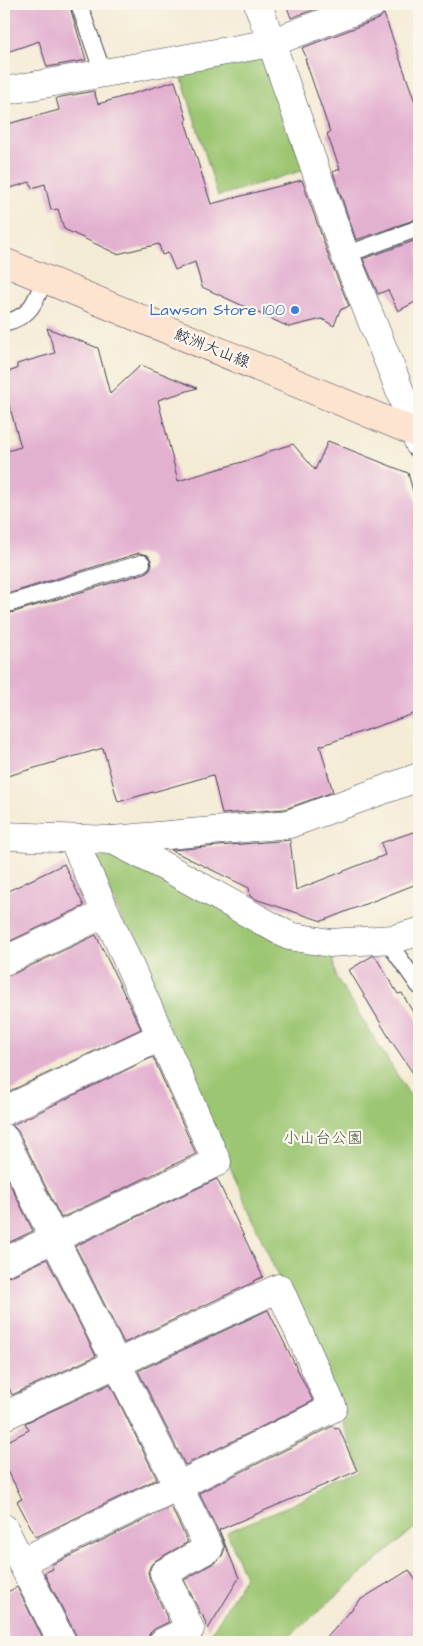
<svg xmlns="http://www.w3.org/2000/svg" width="423" height="1646" viewBox="0 0 423 1646" font-family="'Architects Daughter','Klee One',sans-serif">
<rect width="100%" height="100%" fill="#fbf7ec"/>
<filter id="ink" filterUnits="userSpaceOnUse"><feTurbulence type="fractalNoise" baseFrequency=".02" numOctaves="2"/><feDisplacementMap in="SourceGraphic" scale="10" xChannelSelector="R" yChannelSelector="G"/><feConvolveMatrix kernelMatrix="1 2 1 2 8 2 1 2 1" color-interpolation-filters="sRGB"/></filter>
<filter id="wash" filterUnits="userSpaceOnUse"><feTurbulence type="fractalNoise" baseFrequency=".0096" numOctaves="4" result="noise"/><feDisplacementMap in="SourceGraphic" scale="20" xChannelSelector="R" yChannelSelector="G"/><feGaussianBlur stdDeviation="1.12" result="paint"/><feColorMatrix in="noise" values="0 0 0 0 0 0 0 0 0 0 0 0 0 0 0 0 0 1.4 0 .05"/><feComposite in="paint" operator="in"/></filter>
<g filter="url(#wash)">
<rect width="100%" height="100%" fill="#f4ebd5"/>
<g fill="#9cc672" stroke="#5f7456">
<polygon points="263,58 304,170 218,196 180,71"/>
<polygon points="87,839 330,943 336,977 419,1110 419,1524 283,1642 206,1642 245,1577 227,1532 364,1474"/>
</g>
<g id="blocks">
<g fill="#e3b1d0">
<polygon points="4,4 69,4 86,60 47,67 39,41 4,53"/>
<polygon points="286,4 329,4 291,18"/>
<polygon points="384,14 419,113 419,218 356,240 333,172 340,169 327,134 330,132 305,59 307,59 302,48 378,19"/>
<polygon points="175,81 187,120 185,121 211,204 302,180 330,260 349,306 340,310 334,326 322,319 289,327 202,287 195,262 175,270 168,253 162,255 159,244 117,254 64,229 58,209 51,210 45,184 32,188 30,182 4,190 4,125 59,110 56,98 94,91 98,104"/>
<polygon points="419,239 419,300 398,311 388,290 378,294 363,259"/>
<polygon points="47,328 98,348 110,394 141,365 197,388 158,400 178,481 262,456 270,451 293,444 315,470 328,441 408,473 419,513 419,712 320,746 333,792 285,809 222,814 213,775 118,802 103,748 4,777 4,615 145,573 150,569 152,565 151,560 148,555 139,553 4,595 4,452 21,447 4,387 4,373 17,369 17,364 55,353"/>
<polygon points="419,830 419,883 322,921 258,900 250,896 249,888 171,850 290,840 296,890 385,855 381,843"/>
<polygon points="64,864 84,906 4,944 4,893"/>
<polygon points="96,935 141,1029 4,1094 4,976 11,975"/>
<polygon points="372,956 375,956 398,994 402,993 419,1023 419,1082 390,1039 349,970"/>
<polygon points="153,1057 196,1154 61,1218 18,1131 12,1125"/>
<polygon points="4,1172 33,1231 4,1245"/>
<polygon points="217,1179 263,1277 253,1281 254,1282 124,1343 75,1246"/>
<polygon points="47,1259 96,1356 12,1395 4,1377 4,1277 11,1276"/>
<polygon points="268,1310 313,1401 185,1465 138,1371"/>
<polygon points="110,1384 157,1479 36,1537 17,1501 22,1499 4,1463 4,1443 29,1430 25,1423"/>
<polygon points="333,1426 335,1429 339,1428 357,1471 219,1530 239,1578 208,1629 202,1614 201,1615 184,1580 217,1561 222,1556 225,1548 223,1541 199,1493"/>
<polygon points="171,1507 188,1542 156,1560 151,1565 148,1572 150,1580 169,1622 156,1628 150,1633 148,1639 141,1642 78,1642 76,1635 44,1573 53,1569 51,1565"/>
<polygon points="409,1570 419,1586 419,1642 323,1642 360,1600"/>
<polygon points="17,1587 45,1642 4,1642 4,1594"/>
</g>
</g>
</g>
<g filter="url(#ink)">
<use href="#blocks" fill-opacity="0" stroke="#424052" stroke-width="1"/>
<g fill="none" stroke-linecap="round" stroke-linejoin="round">
<defs>
<g id="lane">
<polyline points="79,4 103,73"/>
<polyline points="345,255 419,228"/>
<path d="M4,323C32,316 34,303 45,279"/>
<polyline points="4,605 142,563"/>
<polyline points="386,939 419,986"/>
</g>
<g id="street">
<polyline points="258,4 345,255 395,378 419,444"/>
<polyline points="4,91 271,43 372,4"/>
<polyline points="4,836 113,840 173,871 289,936 330,943 393,939 419,932"/>
<polyline points="113,840 289,824 419,777"/>
<polyline points="4,961 106,913"/>
<polyline points="4,1111 160,1037"/>
<polyline points="4,1138 209,1548 164,1573 190,1629 163,1642"/>
<polyline points="4,1262 217,1162 73,839"/>
<polyline points="4,1416 279,1288 333,1408 178,1486 21,1562"/>
<polyline points="4,1528 62,1642"/>
</g>
<polyline id="secondary" points="4,262 419,434"/>
</defs>
<use href="#lane" stroke="#424052" stroke-width="18"/>
<use href="#street" stroke="#424052" stroke-width="29"/>
<use href="#secondary" stroke="#424052" stroke-width="29"/>
<use href="#lane" stroke="#fff" stroke-width="16"/>
<use href="#street" stroke="#fff" stroke-width="28"/>
<use href="#secondary" stroke="#fde4d1" stroke-width="28"/>
</g>
</g>
<circle fill="#3f7fe0" stroke="#fbf7ec" stroke-width="2" cx="295" cy="310" r="5"/>
<g text-anchor="middle" dominant-baseline="central" stroke-width="4.5" stroke-linejoin="round" paint-order="stroke">
<g font-size="16" fill="#366cbe" stroke="#fbf7ec" text-anchor="end">
<text x="285" y="310">Lawson Store 100</text>
</g>
<g font-size="16" fill="#22223b" stroke="#fbf7ec">
<text transform="translate(212 348) rotate(22)">鮫洲大山線</text>
</g>
<g font-size="16" fill="#4d5b4e" stroke="#fbf7ec">
<text x="323" y="1138">小山台公園</text>
</g>
</g>
<rect width="423" height="1646" fill="none" stroke="#fbf7ec" stroke-width="20"/>
</svg>
